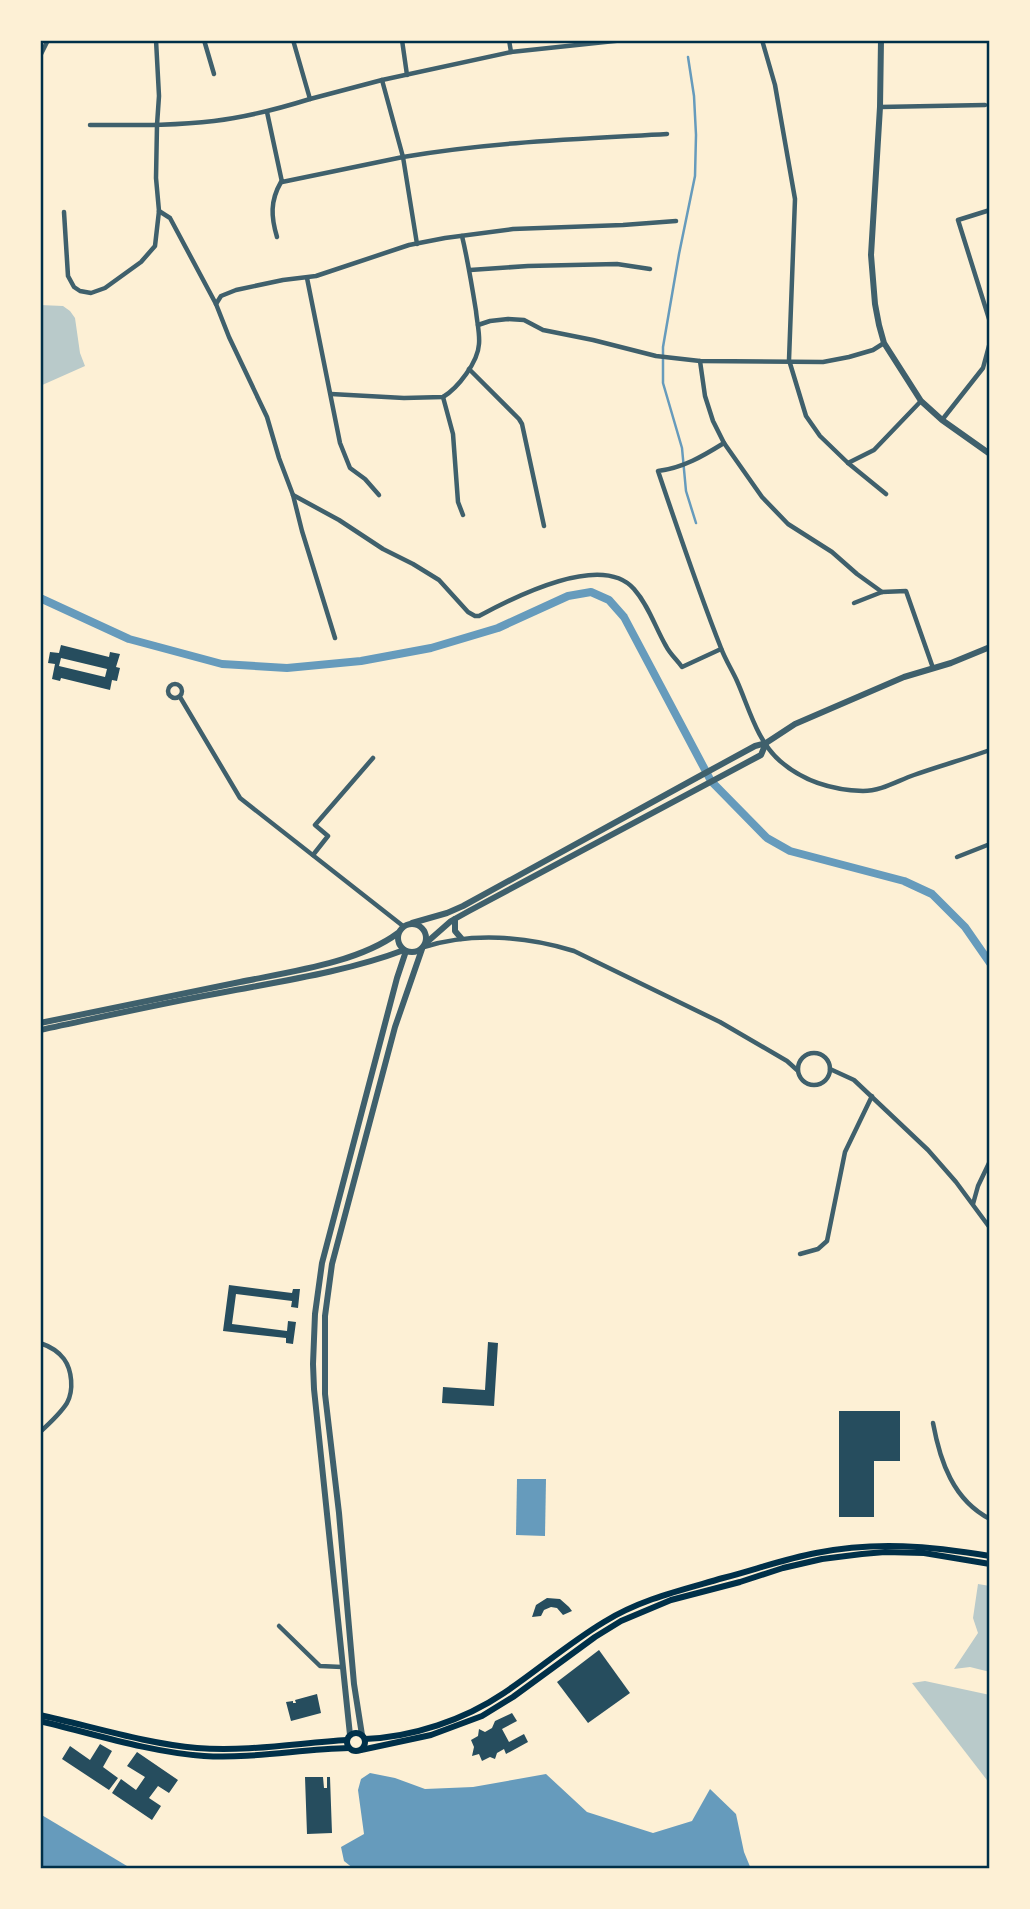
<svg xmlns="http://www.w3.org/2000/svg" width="1030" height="1909" viewBox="0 0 1030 1909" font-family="'Fira Sans Condensed',sans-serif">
<rect width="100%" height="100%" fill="#fdf0d5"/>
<g fill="#b9caca">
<polygon points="40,305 63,306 70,311 75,318 80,353 85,366 40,386"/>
<polygon points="978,1584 990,1586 990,1672 970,1667 954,1669 978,1633 973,1618"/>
<polygon points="925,1681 990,1695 990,1784 912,1683"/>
</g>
<g fill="#669bbc">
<polygon points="517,1479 546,1479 545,1536 516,1535"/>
<polygon points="370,1773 395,1778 425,1789 473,1787 546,1774 587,1812 653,1833 692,1821 710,1789 736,1814 744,1852 751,1869 354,1869 344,1861 341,1847 364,1834 358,1790 361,1779"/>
<polygon points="40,1814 132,1869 40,1869"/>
</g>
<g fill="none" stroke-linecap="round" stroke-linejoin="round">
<polyline stroke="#669bbc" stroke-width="2.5" points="688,57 694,96 696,135 695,176 679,254 663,347 663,383 682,448 686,491 696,523"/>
<polyline stroke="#669bbc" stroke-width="8" points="40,598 129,639 222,664 287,668 361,661 431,648 498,628 568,596 591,592 609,600 624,617 711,781 767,838 790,851 904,881 932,894 965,927 990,963"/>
</g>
<g fill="#264d5e" fill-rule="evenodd">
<path d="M61,645L109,657L110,652L120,654L116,667L120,668L117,681L112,680L110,690L61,678L60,681L52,679L55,664L48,663L50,652L59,653ZM61,658L107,669L105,677L59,666Z"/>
<polygon points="229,1285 292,1293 293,1289 300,1289 298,1308 291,1307 292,1301 236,1294 232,1324 287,1331 288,1321 296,1322 293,1344 286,1343 286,1338 223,1331"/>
<polygon points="488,1342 498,1343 494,1406 442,1403 443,1387 485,1390"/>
<polygon points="839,1411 900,1411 900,1461 874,1461 874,1517 839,1517"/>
<polygon points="547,1598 560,1599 569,1607 572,1611 563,1615 557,1608 551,1607 544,1610 541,1616 532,1617 536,1605"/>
<polygon points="599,1650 630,1693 588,1723 557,1682"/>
<polygon points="317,1694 321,1713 291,1721 286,1702 293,1701 293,1703 296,1703 295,1700"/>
<polygon points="512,1713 517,1721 502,1729 509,1742 524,1734 528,1742 506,1754 504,1749 497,1753 495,1759 490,1757 482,1761 479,1754 472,1756 474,1747 471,1740 478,1736 479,1729 485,1732 492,1728 495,1721"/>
<polygon points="100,1744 112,1751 103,1767 118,1778 109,1790 62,1759 70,1746 90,1760"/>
<polygon points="137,1752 178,1780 169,1793 158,1786 149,1798 161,1806 152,1820 112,1793 121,1779 136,1790 145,1777 127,1766"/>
<polygon points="305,1777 323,1777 324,1788 327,1788 327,1777 330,1777 332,1833 307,1834"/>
</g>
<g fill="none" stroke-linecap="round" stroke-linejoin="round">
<g stroke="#3f606c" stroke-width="4.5">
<polyline points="204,40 214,74"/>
<polyline points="293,40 310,99 382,80"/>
<polyline points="402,40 407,75"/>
<polyline points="509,40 511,52"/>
<polyline points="762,40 775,85 795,199 789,360 806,416 820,436 848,463 886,494"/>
<polyline points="40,62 40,56 48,40"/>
<polyline points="40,97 40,102"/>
<polyline points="880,107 985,105"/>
<polyline points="267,112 282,182 403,157 382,80 511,52 624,40"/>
<path d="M90,125C131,125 173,126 214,121C247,117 278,109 310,99"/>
<polyline points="990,210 958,220 990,322"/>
<polyline points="159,211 170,218 216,304 229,337 267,417 279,458 293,495 302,531 335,638"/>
<polyline points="64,212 68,276 74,287 80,291 91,293 105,288 141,262 155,246 159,211 156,178 157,125 159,96 156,40"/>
<path d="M277,237C271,217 270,201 281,182"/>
<path d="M417,244L403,157C490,142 578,139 667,134"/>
<polyline points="470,270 528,266 617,264 650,269"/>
<polyline points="307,278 340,443 350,468 365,479 379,495"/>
<polyline points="216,304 221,296 236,290 283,280 316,276 409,245 445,238 513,229 623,225 676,221"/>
<polyline points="478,325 490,321 508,319 524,320 543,330 593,340 656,356 700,361 823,362 849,357 873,350 884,343"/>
<polyline points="700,361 705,396 713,421 724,443 762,497 788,524 832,552 857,574 882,592"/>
<polyline points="469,369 519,419 522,424 544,526"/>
<path d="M331,394L404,398L443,397C458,388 478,362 479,344C480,334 477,322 476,311C472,286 468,261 462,236"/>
<polyline points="443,397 453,434 458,502 463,515"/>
<polyline points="942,420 983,368 990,342"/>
<path d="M724,443C703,456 683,468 658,471C678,530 698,590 721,648C725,659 732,670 737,681C749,708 757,741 780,761C803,781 832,790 863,791C881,791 897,781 914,775C939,766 965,759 990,750"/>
<polyline points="848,463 874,450 921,401"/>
<path d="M293,495L339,520L383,549L413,564L439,580L468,612L475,616H479C514,597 602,552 634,589C649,606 655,627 666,646C670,654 677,660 682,667L721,649"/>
<polyline points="854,603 882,592 906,591 933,668"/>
<circle cx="175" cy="691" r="7"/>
<polyline points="180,697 240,798 403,926"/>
<polyline points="313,855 328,836 315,825 373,758"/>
<polyline points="957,857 990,844"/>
<path d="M424,947C472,932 526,936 574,951L720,1022L787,1061L797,1070"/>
<circle cx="814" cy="1069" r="16"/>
<polyline points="830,1069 854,1080 928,1150 956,1182 990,1228"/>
<polyline points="973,1204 978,1186 990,1161"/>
<polyline points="800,1254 818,1249 827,1241 845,1152 872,1096"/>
<path d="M40,1343C49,1346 58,1351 64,1359C72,1370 74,1390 67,1403C60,1414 50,1423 40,1432"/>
<path d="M933,1423C940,1461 953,1500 990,1519"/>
<polyline points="279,1626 320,1666 342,1667"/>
</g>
<g stroke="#3f606c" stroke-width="6">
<polyline points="881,40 880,107 871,255 875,304 879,325 884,343 921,401 942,420 990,454"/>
<polyline points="455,919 455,931 461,938"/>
<polyline points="412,923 447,913 463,906 698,777 755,746 766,743 795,724 904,677 951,663 990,647"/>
<circle cx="412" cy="938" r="14"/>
<polyline points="426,943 451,921 469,911 761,755 766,743"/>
<path d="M40,1023C107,1009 174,996 240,982C289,972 358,963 398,933"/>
<path d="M40,1030C102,1017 163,1003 225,992C283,981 349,971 404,950"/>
<polyline points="350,1735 314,1389 313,1364 315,1314 322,1263 397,978 406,951"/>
<polyline points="362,1735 354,1684 339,1513 325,1394 325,1316 332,1264 395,1027 422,949"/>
</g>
<g stroke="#003049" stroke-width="6">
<path d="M40,1715C90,1726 147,1744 197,1748C247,1752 298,1743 347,1740"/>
<path d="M40,1721C94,1734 149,1752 204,1756C252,1759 301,1749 349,1748"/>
<circle cx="356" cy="1742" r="9"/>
<path d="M365,1739C413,1737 464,1720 504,1693C538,1670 569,1643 604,1622C641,1599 682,1590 723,1578C754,1570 784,1559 816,1553C876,1541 930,1546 990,1556"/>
<polyline points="361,1750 431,1735 482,1716 513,1697 595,1637 621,1621 671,1600 740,1582 783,1568 822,1559 862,1554 885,1552 924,1553 990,1564"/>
</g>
</g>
<rect width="1030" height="1909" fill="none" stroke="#fdf0d5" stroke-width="84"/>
<rect x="42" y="42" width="946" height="1825" fill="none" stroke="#003049" stroke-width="2.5"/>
</svg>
